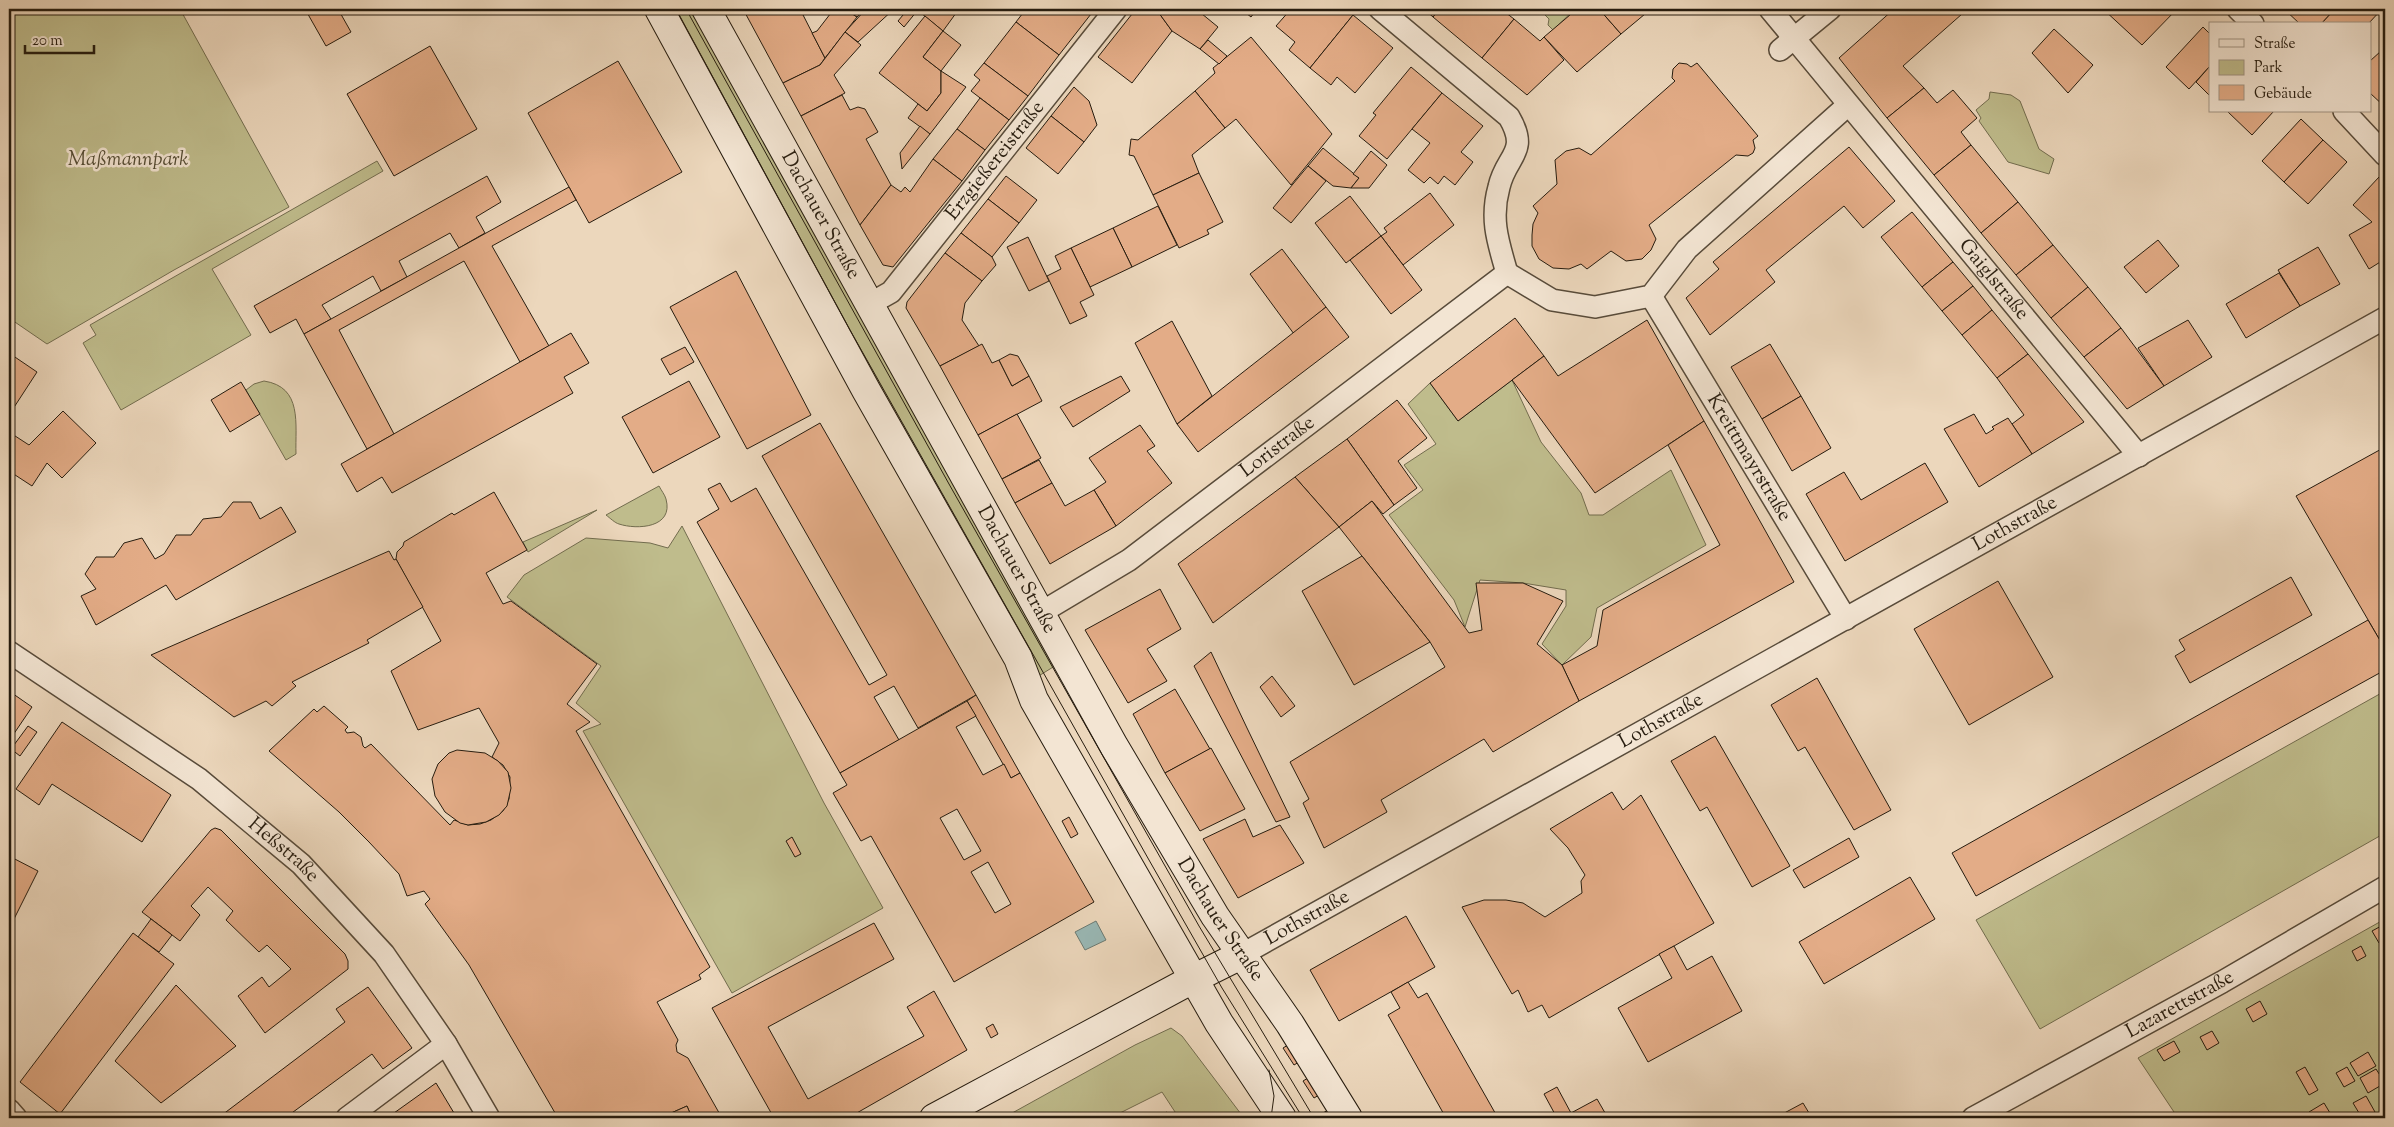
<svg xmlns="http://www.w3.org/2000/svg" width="2394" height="1127" viewBox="0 0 2394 1127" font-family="'Sorts Mill Goudy',serif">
<rect width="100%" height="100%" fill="#ecd7bc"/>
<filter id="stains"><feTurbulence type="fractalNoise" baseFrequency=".004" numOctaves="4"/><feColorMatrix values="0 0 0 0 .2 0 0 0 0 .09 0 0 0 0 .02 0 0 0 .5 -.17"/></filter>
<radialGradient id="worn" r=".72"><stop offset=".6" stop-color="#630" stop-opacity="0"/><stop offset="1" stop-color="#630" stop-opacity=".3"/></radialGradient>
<g fill="#bfbc8c" stroke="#726c4e">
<polygon points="9,9 180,9 289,207 174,270 47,344 9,318"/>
<polygon points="669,9 692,9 1058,664 1037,677"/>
<polygon points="1547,9 1575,9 1553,30 1548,25 1549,19 1545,15"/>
<polygon points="1990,92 2011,95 2020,101 2039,149 2054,159 2049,174 2008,162 1979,121 1981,118 1976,110 1989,99"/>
<polygon points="377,161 383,171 212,269 251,335 121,410 83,343 96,335 90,325"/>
<polygon points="1512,380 1541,442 1581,493 1589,515 1603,515 1671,470 1706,545 1597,608 1591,637 1562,665 1542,644 1566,606 1566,590 1523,583 1480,580 1465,627 1454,600 1389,515 1423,490 1404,465 1436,444 1408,404 1430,383 1458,421"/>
<path d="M264,381C303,387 295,424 296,454L286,460L246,390L254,384Z"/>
<path d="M659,486C661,490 665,495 666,499C674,528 637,530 619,524C615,523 610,518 606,515Z"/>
<polygon points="597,510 528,552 523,542"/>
<polygon points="682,526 824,803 883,908 732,993 583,731 601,724 576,703 601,666 507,597 524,575 586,538 650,543 668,548"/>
<polygon points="2385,691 2385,833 2040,1029 1976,920"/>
<polygon points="2385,919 2385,1118 2178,1118 2138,1058"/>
<polygon points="1171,1028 1182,1036 1244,1118 1179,1118 1162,1092 1110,1118 1005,1117 1135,1045"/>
</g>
<polygon fill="#99b8b5" stroke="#6b7a73" points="1096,921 1106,940 1085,950 1075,932"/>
<g fill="#e3ac87" stroke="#261c0f" fill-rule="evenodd">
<polygon points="305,9 338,9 351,32 326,46"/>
<polygon points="382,9 395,9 385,14"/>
<polygon points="743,9 800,9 825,58 820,65 783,83"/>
<polygon points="834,9 845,9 857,17 825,58 812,33 817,31"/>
<polygon points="845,9 866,9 857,17"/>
<polygon points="866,9 894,9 858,42 845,32"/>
<polygon points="908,9 917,11 904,27 898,21"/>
<polygon points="925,9 959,9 943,31 921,13"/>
<polygon points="1026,9 1084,9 1091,14 1059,55 1016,22"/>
<polygon points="1084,9 1095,9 1091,14"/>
<polygon points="1136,9 1156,9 1172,31 1132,83 1098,57"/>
<polygon points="1156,9 1196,9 1218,27 1200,49 1172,31"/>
<polygon points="1241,9 1257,9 1251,17"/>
<polygon points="1291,9 1346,9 1353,15 1310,68 1289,50 1295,42 1276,26"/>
<polygon points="1424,9 1440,9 1433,17"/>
<polygon points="1440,9 1501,9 1514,19 1482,58 1433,17"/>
<polygon points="1577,9 1599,9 1621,34 1577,72 1544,37"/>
<polygon points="1599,9 1651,9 1621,34"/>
<polygon points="1894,9 1957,9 1962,14 1903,66 1924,88 1887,118 1839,58"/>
<polygon points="2103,9 2177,9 2142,45"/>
<polygon points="2284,9 2335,9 2321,24 2300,24"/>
<polygon points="2335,9 2382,9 2368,24 2321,24"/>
<polygon points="1353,15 1393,48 1355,93 1337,77 1331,85 1310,68"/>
<polygon points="925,16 943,31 923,57 941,71 941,93 927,111 879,73"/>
<polygon points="1514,19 1540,41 1544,37 1564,60 1527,95 1482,58"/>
<polygon points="1016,22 1059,55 1028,96 984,63"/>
<polygon points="2203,27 2210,34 2210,66 2189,89 2166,67"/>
<polygon points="2054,29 2093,65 2068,93 2032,53"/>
<polygon points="943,31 961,45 941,71 923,57"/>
<polygon points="845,32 861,45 834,75 845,93 801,116 783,83 820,65"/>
<polygon points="1251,37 1332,134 1291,185 1236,119 1225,128 1195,91 1215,73 1213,68"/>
<polygon points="1208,40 1227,56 1219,64 1200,49"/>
<polygon points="430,46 477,129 394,176 347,94"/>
<polygon points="2381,51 2385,55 2385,107 2370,93 2370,61"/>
<polygon points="618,61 682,172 589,223 528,113"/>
<polygon points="984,63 1028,96 1009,120 971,91 980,80 974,75"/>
<polygon points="1679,63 1687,64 1691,67 1697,63 1758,136 1753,140 1755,148 1753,153 1748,156 1736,155 1649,225 1656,239 1651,250 1642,259 1626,261 1611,251 1587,269 1581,264 1569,269 1553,268 1539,259 1532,246 1532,235 1533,224 1538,213 1533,206 1557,184 1555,160 1566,151 1579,148 1591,155 1675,81 1672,78 1673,69"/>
<polygon points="2210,66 2210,96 2196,82"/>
<polygon points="1411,67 1442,93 1387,159 1359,136 1376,115 1373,113"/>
<polygon points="941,71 966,87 930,134 908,118 918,104 927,111 941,93"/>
<polygon points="1074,87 1089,101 1097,125 1084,142 1051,116"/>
<polygon points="1924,88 1937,103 1953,90 1977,118 1961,132 1971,145 1934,175 1887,118"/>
<polygon points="1195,91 1225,128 1192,155 1199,173 1153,195 1134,156 1129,155 1131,139 1138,140"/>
<polygon points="1442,93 1483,126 1461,152 1473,162 1455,185 1444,176 1438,184 1430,177 1424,183 1408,170 1430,143 1412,129"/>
<polygon points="842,95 850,110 858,107 865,109 878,132 866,139 891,185 860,225 801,116"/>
<polygon points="980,98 1009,120 985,150 957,129"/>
<polygon points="2227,111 2274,111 2252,135"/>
<polygon points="1051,116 1084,142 1058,174 1026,148"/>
<polygon points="2301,119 2323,140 2284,182 2262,161"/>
<polygon points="920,126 930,134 902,169 900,153"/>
<polygon points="957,129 985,150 962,181 933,159"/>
<polygon points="2323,140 2347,162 2308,204 2284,182"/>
<polygon points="1971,145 2018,202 1981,233 1934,175"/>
<polygon points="1849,147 1895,201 1863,228 1844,206 1766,270 1775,282 1710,335 1686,298 1719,269 1713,262"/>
<polygon points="1323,148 1359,178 1351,188 1333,186 1308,166"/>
<polygon points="1371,151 1387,165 1369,188 1351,188 1359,178 1353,174"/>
<polygon points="933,159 962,181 893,267 883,265 860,225 891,185 901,192 905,187 910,192"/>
<polygon points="1308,166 1326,181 1291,223 1273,208"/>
<polygon points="1199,173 1223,222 1207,230 1209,234 1179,248 1153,195"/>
<polygon points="487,176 501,202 476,217 485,233 459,248 450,233 399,261 407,277 381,291 373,276 322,305 331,319 304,334 296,319 270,333 254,306"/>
<polygon points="1006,176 1037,200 1019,223 988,199"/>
<polygon points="2379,177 2385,183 2385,259 2369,269 2349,235 2372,222 2353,205"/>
<polygon points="569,187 576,200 492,246 549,346 520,362 464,261 339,330 394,434 367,449 304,334"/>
<polygon points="1430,193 1454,225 1403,265 1381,236 1387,232 1384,228"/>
<polygon points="1350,196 1381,236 1346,263 1315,223"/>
<polygon points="988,199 1019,223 992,257 961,233"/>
<polygon points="2018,202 2053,245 2016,275 1981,233"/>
<polygon points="1158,206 1177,245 1132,267 1113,228"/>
<polygon points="1912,212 1953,262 1922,287 1881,237"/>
<polygon points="1113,228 1132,267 1090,287 1071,248"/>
<polygon points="961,233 992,257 996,265 982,281 945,253"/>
<polygon points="1381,236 1422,290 1391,314 1350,260"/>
<polygon points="1028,237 1049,281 1029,291 1007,247"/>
<polygon points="2158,240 2179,266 2146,293 2124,267"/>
<polygon points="2053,245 2088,287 2051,318 2016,275"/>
<polygon points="2318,247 2340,284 2300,306 2278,270"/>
<polygon points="1071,248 1094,295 1080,302 1087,316 1070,324 1047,276 1061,269 1055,256"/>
<polygon points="1282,249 1326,307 1294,334 1250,274"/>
<polygon points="945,253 982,281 965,303 962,320 979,346 940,366 906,308 907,302"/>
<polygon points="1953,262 1973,286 1942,311 1922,287"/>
<polygon points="736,271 811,415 747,449 670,307"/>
<polygon points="2279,273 2300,306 2246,338 2226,304"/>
<polygon points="1973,286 1992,310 1962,335 1942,311"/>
<polygon points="2088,287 2121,328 2084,357 2051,318"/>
<polygon points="1326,307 1349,337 1198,452 1177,424"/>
<polygon points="1992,310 2028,354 1997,378 1962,335"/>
<polygon points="1515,318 1544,356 1458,421 1430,383"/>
<polygon points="1647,320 1704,421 1595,493 1512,380 1544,356 1558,376"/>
<polygon points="2188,320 2212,357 2164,386 2138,348"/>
<polygon points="1172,321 1212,396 1177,424 1135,343"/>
<polygon points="2121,328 2164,386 2127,409 2084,357"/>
<polygon points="571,333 589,363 564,377 573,393 392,493 382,477 357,492 341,464"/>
<polygon points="982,344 992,363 999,360 1012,386 1029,376 1042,401 978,435 940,366"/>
<polygon points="1770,344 1801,396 1762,419 1731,367"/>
<polygon points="685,347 694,362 670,375 661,359"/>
<polygon points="9,353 37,372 9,415"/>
<polygon points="1010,354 1018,356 1029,376 1012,386 999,360"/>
<polygon points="2028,354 2084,422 2032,454 2012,424 2024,415 1997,378"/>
<polygon points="1121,376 1130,391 1073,427 1060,407"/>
<polygon points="689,381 720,437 653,473 622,417"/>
<polygon points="241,382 260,414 230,432 211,400"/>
<polygon points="1801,396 1831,448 1792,471 1762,419"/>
<polygon points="1397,400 1427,438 1398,461 1417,488 1394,505 1347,439"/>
<polygon points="63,411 96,443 62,478 47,463 32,486 9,471 9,432 29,445"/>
<polygon points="1017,414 1041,458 1002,479 978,435"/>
<polygon points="1974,414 1986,434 1994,429 1992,427 2008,418 2032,454 1979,487 1944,429"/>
<polygon points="1704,421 1794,582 1579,701 1562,665 1597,646 1603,610 1720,545 1668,445"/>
<polygon points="820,423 976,695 918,728 894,686 874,697 899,740 840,773 697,522 719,509 708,489 720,483 731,502 756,488 869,685 887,675 762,456"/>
<polygon points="1140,425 1155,446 1147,451 1172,483 1116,526 1094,490 1106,482 1089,458"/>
<polygon points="1347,439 1394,505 1383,514 1372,501 1339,527 1295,477"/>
<polygon points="2385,447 2385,560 2383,561 2385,565 2385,649 2296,496"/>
<polygon points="1039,460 1052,483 1015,503 1002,479"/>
<polygon points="1925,463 1948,502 1845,561 1806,494 1844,472 1861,500"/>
<polygon points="1295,477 1339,527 1213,623 1178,564"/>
<polygon points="1052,483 1065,506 1094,490 1116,526 1050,564 1015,503"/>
<polygon points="494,492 527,550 486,573 503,604 511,601 597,664 567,704 590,722 576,731 710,967 699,975 701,979 657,1002 678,1040 676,1045 677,1052 688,1058 722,1118 692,1118 687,1106 660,1118 558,1118 469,965 425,904 430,899 424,891 407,896 399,874 369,842 339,812 269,751 314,709 317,712 324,706 348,727 345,730 347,733 354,732 361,737 363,746 365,748 371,744 450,825 454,820 468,825 480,824 491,820 503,811 509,799 510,777 503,765 492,757 499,743 479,708 418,730 391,671 441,641 396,559 397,552 403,546 404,542 452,513 454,515"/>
<polygon points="1372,501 1469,633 1482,630 1476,583 1523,583 1563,601 1537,644 1562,665 1579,701 1493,752 1484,739 1381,800 1387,812 1324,848 1303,803 1309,799 1290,762 1445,667 1430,642 1339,527"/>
<polygon points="233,502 251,502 260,519 281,507 296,532 176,600 166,585 96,625 81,596 96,589 85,574 96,557 114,557 124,543 142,538 155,559 164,554 176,535 191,535 203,519 221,517"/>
<polygon points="389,551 394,560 396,559 423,607 367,640 369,643 292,682 296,686 272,706 266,701 234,717 151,655"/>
<polygon points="1362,556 1430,642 1354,685 1302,591"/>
<polygon points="2291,577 2312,615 2190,683 2175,656 2185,650 2179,640"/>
<polygon points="1998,581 2053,677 1969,725 1914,629"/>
<polygon points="1160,589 1181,629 1147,649 1167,681 1128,703 1085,630"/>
<polygon points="2368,620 2385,649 2385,670 1976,896 1952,853"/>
<polygon points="1211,652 1247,728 1290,817 1276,822 1194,666"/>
<polygon points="1272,676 1295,706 1281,717 1260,687"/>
<polygon points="1817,678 1891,810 1854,830 1805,747 1798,751 1771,705"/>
<polygon points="1175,689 1210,749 1165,773 1133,714"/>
<polygon points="9,691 32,707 9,741"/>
<polygon points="976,695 1020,773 1011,778 967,701"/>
<path d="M967,701L976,716L956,727L983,775L1004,764L1011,778L1020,773L1094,902L954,982L871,836L861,841L833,793L847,785L840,773ZM957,809L981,851L964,860L940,818ZM988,862L1011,904L995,913L971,872Z"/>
<polygon points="62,722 171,795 142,842 52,784 39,805 16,789"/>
<polygon points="28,726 37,732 20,756 11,749"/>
<polygon points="1715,736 1790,866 1752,887 1707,807 1700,811 1671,761"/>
<polygon points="1211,748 1245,809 1200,831 1165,773"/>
<polygon points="457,750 485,753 498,761 508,772 511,788 507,806 499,815 486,822 468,825 460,823 445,812 435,796 432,779 438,764 449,753"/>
<polygon points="1612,792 1623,810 1641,795 1714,923 1549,1018 1542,1005 1528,1012 1518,990 1512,994 1462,907 1484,900 1506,900 1523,903 1545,917 1582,893 1581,881 1585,875 1568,848 1550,829"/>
<polygon points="1069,817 1078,834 1071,838 1062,821"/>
<polygon points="1245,819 1253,837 1280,825 1304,863 1238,898 1203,839"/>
<polygon points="215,828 221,830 345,954 348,961 348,969 265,1033 238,996 262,977 269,987 291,969 267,945 259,952 226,920 233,911 208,887 191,906 200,915 180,941 142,912 211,830"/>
<polygon points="792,837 801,854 795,857 786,841"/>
<polygon points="1849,838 1859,857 1804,888 1793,870"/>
<polygon points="9,856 38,871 9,929"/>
<polygon points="1910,877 1935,919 1824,984 1799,942"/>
<polygon points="1406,916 1435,967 1339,1021 1310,970"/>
<polygon points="151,919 172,935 159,952 138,937"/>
<polygon points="874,923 894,959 768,1027 808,1099 924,1036 907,1007 934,991 967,1050 848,1118 774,1118 712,1008"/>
<polygon points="2383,925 2385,940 2379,943 2372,931"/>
<polygon points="133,933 174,964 60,1114 20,1082"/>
<polygon points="1674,946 1687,970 1712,956 1742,1011 1648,1062 1618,1008 1672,978 1659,954"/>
<polygon points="2361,946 2366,956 2357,961 2352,951"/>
<polygon points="1408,982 1418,998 1427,993 1498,1118 1446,1118 1388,1015 1400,1008 1391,992"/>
<polygon points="176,985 236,1046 161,1103 115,1061"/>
<polygon points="368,987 412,1048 383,1069 372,1054 285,1118 218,1118 345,1022 336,1009"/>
<polygon points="2260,1001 2267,1014 2253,1022 2246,1009"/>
<polygon points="993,1024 998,1034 991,1038 986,1028"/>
<polygon points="2212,1031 2219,1043 2207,1050 2200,1037"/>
<polygon points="2174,1041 2180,1052 2164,1061 2157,1050"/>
<polygon points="1288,1045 1299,1062 1294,1065 1283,1048"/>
<polygon points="2368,1052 2376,1066 2358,1076 2350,1063"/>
<polygon points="2305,1067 2318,1090 2309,1095 2296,1072"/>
<polygon points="2347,1067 2355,1081 2344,1087 2336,1073"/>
<polygon points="2376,1069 2385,1083 2368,1093 2360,1078"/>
<polygon points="1308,1078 1319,1095 1314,1098 1303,1081"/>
<polygon points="436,1083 457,1118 387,1118"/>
<polygon points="1557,1087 1571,1113 1561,1118 1557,1118 1544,1094"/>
<polygon points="2366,1096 2375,1112 2362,1118 2353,1103"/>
<polygon points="1597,1099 1608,1118 1561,1118 1571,1113"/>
<polygon points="1803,1103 1812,1118 1775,1118"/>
<polygon points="2324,1103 2333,1118 2312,1118 2309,1112"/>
<polygon points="687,1106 692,1118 660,1118 662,1117"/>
<polygon points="1328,1110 1333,1118 1326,1118 1323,1113"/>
<polygon points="1167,1112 1170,1118 1155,1118"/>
</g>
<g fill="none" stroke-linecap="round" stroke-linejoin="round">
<defs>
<g id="street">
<path d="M1380,9L1509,117C1530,153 1506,155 1499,187C1490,219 1498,242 1507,273L1552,300L1595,307L1651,296L1687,249L1848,105"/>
<path id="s1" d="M1770,9L2139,456"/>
<polyline points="2238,9 2253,24"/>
<polyline points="1780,50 1830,9"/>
<polyline points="2344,111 2385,155"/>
<path id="s2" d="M1651,296L1846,619"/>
<path id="s3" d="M868,305L891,292L1116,9"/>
<path id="s4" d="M1042,612L1129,560L1507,273"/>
<path id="s5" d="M9,652L199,779L301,864L384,954L446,1044L489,1118"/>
<path id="s6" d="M1241,955L2385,318"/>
<polyline points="9,1110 16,1118"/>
<polyline points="347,1118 446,1044"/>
<path id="s7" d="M1973,1118L2222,982L2385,887"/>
</g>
<g id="secondary">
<polyline points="659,9 866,390 1018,658 1034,700 1219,1023 1282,1118"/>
<path id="s8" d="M706,9L1114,746L1215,916L1290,1024L1348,1118"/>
<polyline points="934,1118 1193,979 1241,955"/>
</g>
</defs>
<use href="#street" stroke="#584b3a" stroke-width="24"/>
<use href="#secondary" stroke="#261c0f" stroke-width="30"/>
<use href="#street" stroke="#f3e5d3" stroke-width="21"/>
<use href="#secondary" stroke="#f3e5d3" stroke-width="28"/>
<g stroke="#261c0f" stroke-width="1">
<polyline points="676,9 850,330 1149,860 1222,988 1303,1118"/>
<polyline points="686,9 949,484 1199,926 1314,1118"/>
<polyline points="1269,1070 1274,1096 1271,1118"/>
</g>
</g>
<g text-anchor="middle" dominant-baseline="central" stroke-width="5" stroke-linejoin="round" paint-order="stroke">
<g font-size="20" font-style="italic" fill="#544c34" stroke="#f3e5d3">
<text x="128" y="160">Maßmannpark</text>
</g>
<g font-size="20" fill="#261c0f" stroke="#f3e5d3">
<text stroke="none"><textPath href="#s3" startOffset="194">Erzgießereistraße</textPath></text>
<text stroke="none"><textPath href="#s8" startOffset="236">Dachauer Straße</textPath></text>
<text stroke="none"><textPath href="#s1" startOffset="351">Gaiglstraße</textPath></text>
<text stroke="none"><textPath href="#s4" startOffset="288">Loristraße</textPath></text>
<text stroke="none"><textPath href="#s2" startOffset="189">Kreittmayrstraße</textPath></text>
<text stroke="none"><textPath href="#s6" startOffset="886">Lothstraße</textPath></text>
<text stroke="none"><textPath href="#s8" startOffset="641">Dachauer Straße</textPath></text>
<text stroke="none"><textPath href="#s6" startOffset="481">Lothstraße</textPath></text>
<text stroke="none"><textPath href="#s5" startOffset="339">Heßstraße</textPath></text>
<text stroke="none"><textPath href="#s8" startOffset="1046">Dachauer Straße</textPath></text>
<text stroke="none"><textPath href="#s6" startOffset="76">Lothstraße</textPath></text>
<text stroke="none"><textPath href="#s7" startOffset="236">Lazarettstraße</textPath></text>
</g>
</g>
<rect width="2394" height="1127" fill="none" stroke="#ecd7bc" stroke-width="30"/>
<rect x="10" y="10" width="2374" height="1107" fill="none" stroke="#261c0f" stroke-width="2.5"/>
<rect x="15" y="15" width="2364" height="1097" fill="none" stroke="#261c0f"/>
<rect x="2209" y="22" width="162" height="90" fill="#f3e5d3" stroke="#a19585"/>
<rect x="2219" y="39" width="25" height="8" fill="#f3e5d3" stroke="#a19585"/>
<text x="2254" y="48" font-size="15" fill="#261c0f">Straße</text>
<rect x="2219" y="60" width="25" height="15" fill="#bfbc8c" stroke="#a19585"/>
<text x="2254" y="72" font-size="15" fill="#261c0f">Park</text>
<rect x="2219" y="85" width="25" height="15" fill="#e3ac87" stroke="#a19585"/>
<text x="2254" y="98" font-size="15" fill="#261c0f">Gebäude</text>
<path d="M25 45v8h69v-8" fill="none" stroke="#261c0f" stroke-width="2.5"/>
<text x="32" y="45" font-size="15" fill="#261c0f" stroke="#f3e5d3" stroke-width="4" paint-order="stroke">20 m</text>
<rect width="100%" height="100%" filter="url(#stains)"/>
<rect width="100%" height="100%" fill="url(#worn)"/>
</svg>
